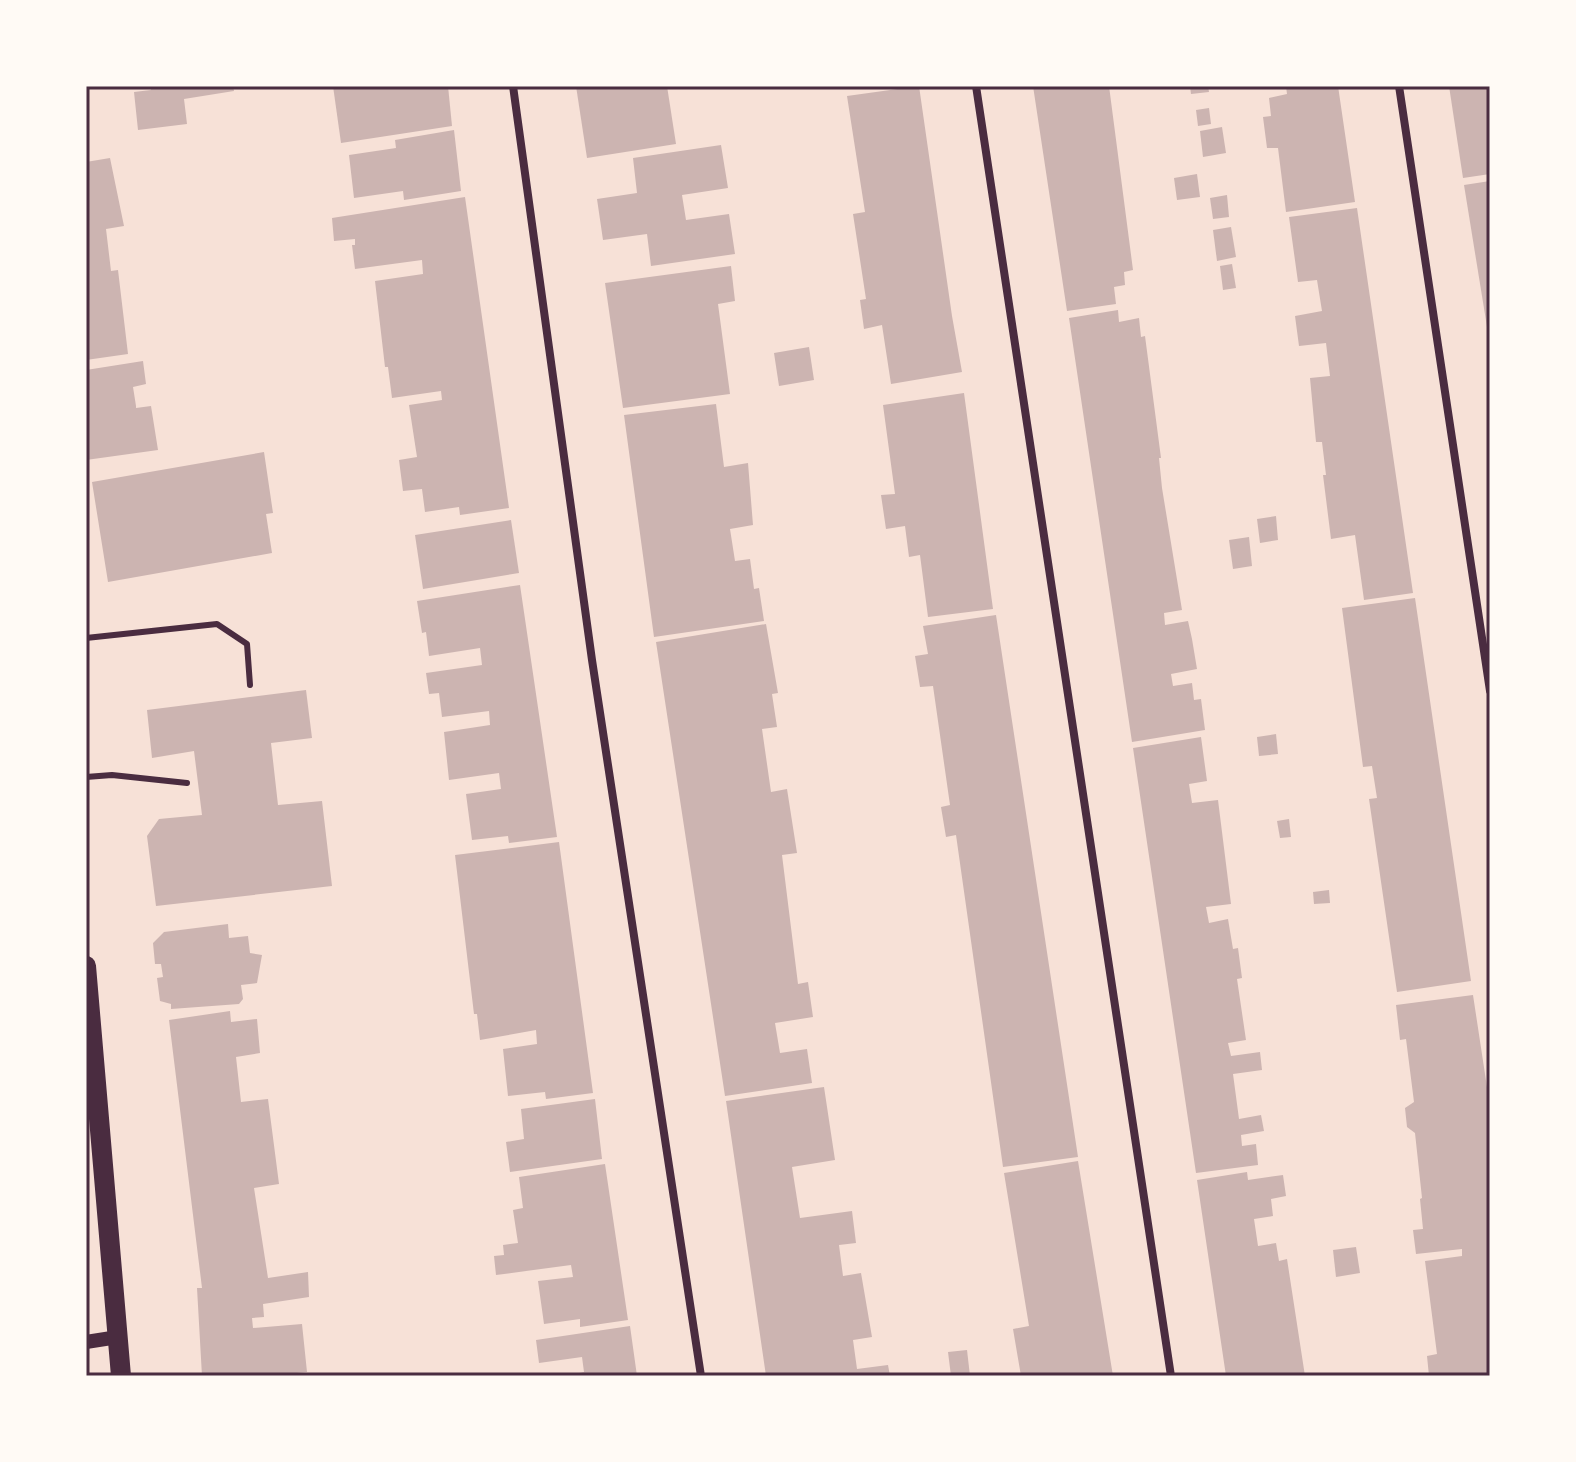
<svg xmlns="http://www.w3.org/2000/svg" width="1576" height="1462" viewBox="0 0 1576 1462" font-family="'Noto Sans',sans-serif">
<rect width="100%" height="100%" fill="#f7e1d7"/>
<g fill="#ccb4b1">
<polygon points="150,86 233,86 234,91 184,99 187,124 138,130 134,92 151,90"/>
<polygon points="333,86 448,86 452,126 341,143"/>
<polygon points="576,86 667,86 676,144 587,158"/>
<polygon points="919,86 952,316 962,372 891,384 882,325 864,329 860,300 866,299 853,214 865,212 847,96"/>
<polygon points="1033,86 1109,86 1133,270 1124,272 1125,285 1114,287 1116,304 1067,311"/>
<polygon points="1190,86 1208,86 1209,92 1191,94"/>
<polygon points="1286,86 1338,86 1355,202 1286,212 1278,148 1267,148 1263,117 1271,116 1269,98 1287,94"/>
<polygon points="1449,86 1490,86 1490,174 1463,178"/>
<polygon points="1209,108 1211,124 1198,126 1196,110"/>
<polygon points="1222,127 1226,153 1203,157 1200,131"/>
<polygon points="454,130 461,191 404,200 403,191 354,198 349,155 396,148 395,140"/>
<polygon points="721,145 728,188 682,195 686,220 729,214 735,254 651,266 647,234 603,240 597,199 637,193 633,158"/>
<polygon points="110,158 124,226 106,229 111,271 118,270 128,354 86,360 86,162"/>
<polygon points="1197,174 1200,197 1177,200 1174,178"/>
<polygon points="1490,181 1490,333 1488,333 1464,185"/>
<polygon points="1227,195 1229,217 1213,219 1210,198"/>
<polygon points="465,197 509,508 460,515 459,507 425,512 422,489 403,491 399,460 417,457 409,405 442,400 441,391 392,398 388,367 385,367 375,281 423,274 422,260 355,269 352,245 355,245 355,239 334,241 332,218"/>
<polygon points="1357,208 1413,593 1364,600 1355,535 1331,539 1323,475 1326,475 1322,442 1316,442 1310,378 1330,376 1326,343 1299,346 1295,316 1322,311 1317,280 1298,282 1289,217"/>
<polygon points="1231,227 1236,257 1217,261 1213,230"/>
<polygon points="1232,264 1236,288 1223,290 1220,266"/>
<polygon points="731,266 735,301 718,304 730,394 623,408 605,283"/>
<polygon points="1118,310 1119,322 1139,318 1141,337 1145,336 1161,458 1159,458 1162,488 1182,610 1164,613 1165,625 1188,621 1192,639 1197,669 1171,674 1173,686 1192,683 1194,700 1201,699 1205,730 1132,742 1069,318"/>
<polygon points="809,347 814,380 779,386 774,353"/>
<polygon points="143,361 146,384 133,387 136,406 136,408 151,406 158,450 86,460 86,370"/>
<polygon points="964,393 993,609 928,617 920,555 909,557 905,526 886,529 881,495 895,494 883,405"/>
<polygon points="716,404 724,467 748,463 753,525 730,529 735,561 750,559 754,589 759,588 764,621 654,637 624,415"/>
<polygon points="264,452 273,513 266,514 272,553 108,582 92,482"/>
<polygon points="1276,516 1278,540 1260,543 1257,519"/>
<polygon points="511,520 519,573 423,589 415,535"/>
<polygon points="1249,537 1252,566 1233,569 1229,540"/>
<polygon points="520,585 557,837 509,843 508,836 472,840 466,794 501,789 499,773 449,780 444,732 490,725 489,711 442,717 439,693 429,694 426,673 482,665 480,648 429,656 426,632 422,633 417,601"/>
<polygon points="1415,598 1471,981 1397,992 1369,799 1377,798 1372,766 1363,767 1342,608"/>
<polygon points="996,615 1078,1157 1003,1167 956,835 946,837 941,807 950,805 933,686 920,687 915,656 928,654 923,626"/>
<polygon points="766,624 778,693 772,694 777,727 762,729 771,792 787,789 797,853 782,855 798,984 808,982 813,1017 775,1023 780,1053 807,1049 812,1083 725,1096 656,642"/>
<polygon points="306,690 312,738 271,743 278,805 322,801 332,886 156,906 147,836 159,819 202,815 194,751 152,758 147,710"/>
<polygon points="1276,734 1278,754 1259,756 1257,737"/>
<polygon points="1201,737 1207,781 1189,784 1192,803 1218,800 1231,904 1206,907 1209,923 1228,919 1233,949 1238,948 1242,978 1237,979 1246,1040 1228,1043 1231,1056 1260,1052 1262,1070 1233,1074 1239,1119 1261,1115 1264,1131 1241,1135 1242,1146 1256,1144 1258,1165 1196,1173 1133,748"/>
<polygon points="1289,819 1291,837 1280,838 1277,821"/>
<polygon points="559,842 593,1093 546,1099 545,1092 508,1096 503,1049 537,1044 536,1030 480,1040 477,1014 474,1014 455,855"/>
<polygon points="1329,890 1330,903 1314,904 1313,892"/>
<polygon points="228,924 229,938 248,936 250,953 262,955 257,983 241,985 243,999 239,1004 171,1009 171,1004 160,1001 157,978 163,977 161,964 155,964 153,943 164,932"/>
<polygon points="1473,995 1490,1107 1490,1376 1429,1376 1427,1356 1437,1354 1425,1261 1462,1256 1462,1249 1416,1254 1413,1230 1423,1229 1420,1199 1422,1198 1415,1133 1407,1127 1405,1108 1414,1102 1406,1039 1400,1040 1396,1005"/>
<polygon points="230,1011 231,1022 257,1019 260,1053 236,1057 241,1102 268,1099 279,1184 254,1188 268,1278 308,1272 309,1297 263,1304 264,1317 252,1318 253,1328 302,1324 307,1372 265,1376 202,1376 197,1288 202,1288 169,1020"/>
<polygon points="824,1087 835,1160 792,1167 800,1218 852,1211 856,1243 839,1245 843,1276 861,1273 872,1337 853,1340 857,1369 888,1365 890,1376 766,1376 726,1101"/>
<polygon points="595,1099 602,1159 510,1172 506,1142 524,1139 521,1109"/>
<polygon points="1078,1161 1113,1376 1021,1376 1013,1329 1029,1326 1004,1173"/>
<polygon points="605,1164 628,1320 580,1327 580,1319 544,1324 538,1281 573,1277 571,1265 496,1275 494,1256 504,1255 503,1245 518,1243 513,1210 523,1208 519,1177"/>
<polygon points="1247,1172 1248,1180 1283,1175 1286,1196 1271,1199 1273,1216 1254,1219 1258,1246 1276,1243 1279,1261 1287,1259 1305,1376 1226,1376 1197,1180"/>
<polygon points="1356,1247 1360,1273 1336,1277 1333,1250"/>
<polygon points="630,1326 637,1376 565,1376 584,1372 582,1357 539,1363 536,1340"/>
<polygon points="967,1350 970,1376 951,1376 948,1352"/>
</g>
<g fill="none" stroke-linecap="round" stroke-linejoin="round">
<g stroke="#4a2c40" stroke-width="6">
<polyline points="86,638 217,624 247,644 250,685"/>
<polyline points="86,777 112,775 187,783"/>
</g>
<g stroke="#4a2c40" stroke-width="8">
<polyline points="513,86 592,660 701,1376"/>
<polyline points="976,86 1171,1376"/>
<polyline points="1399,86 1490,691"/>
</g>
<polyline stroke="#4a2c40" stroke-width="14" points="86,1342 118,1337"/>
<polyline stroke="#4a2c40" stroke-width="20" points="86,966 121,1376"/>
</g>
<rect width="1576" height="1462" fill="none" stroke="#fffaf5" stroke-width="176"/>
<rect x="88" y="88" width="1400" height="1286" fill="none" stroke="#4a2c40" stroke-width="3"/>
</svg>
